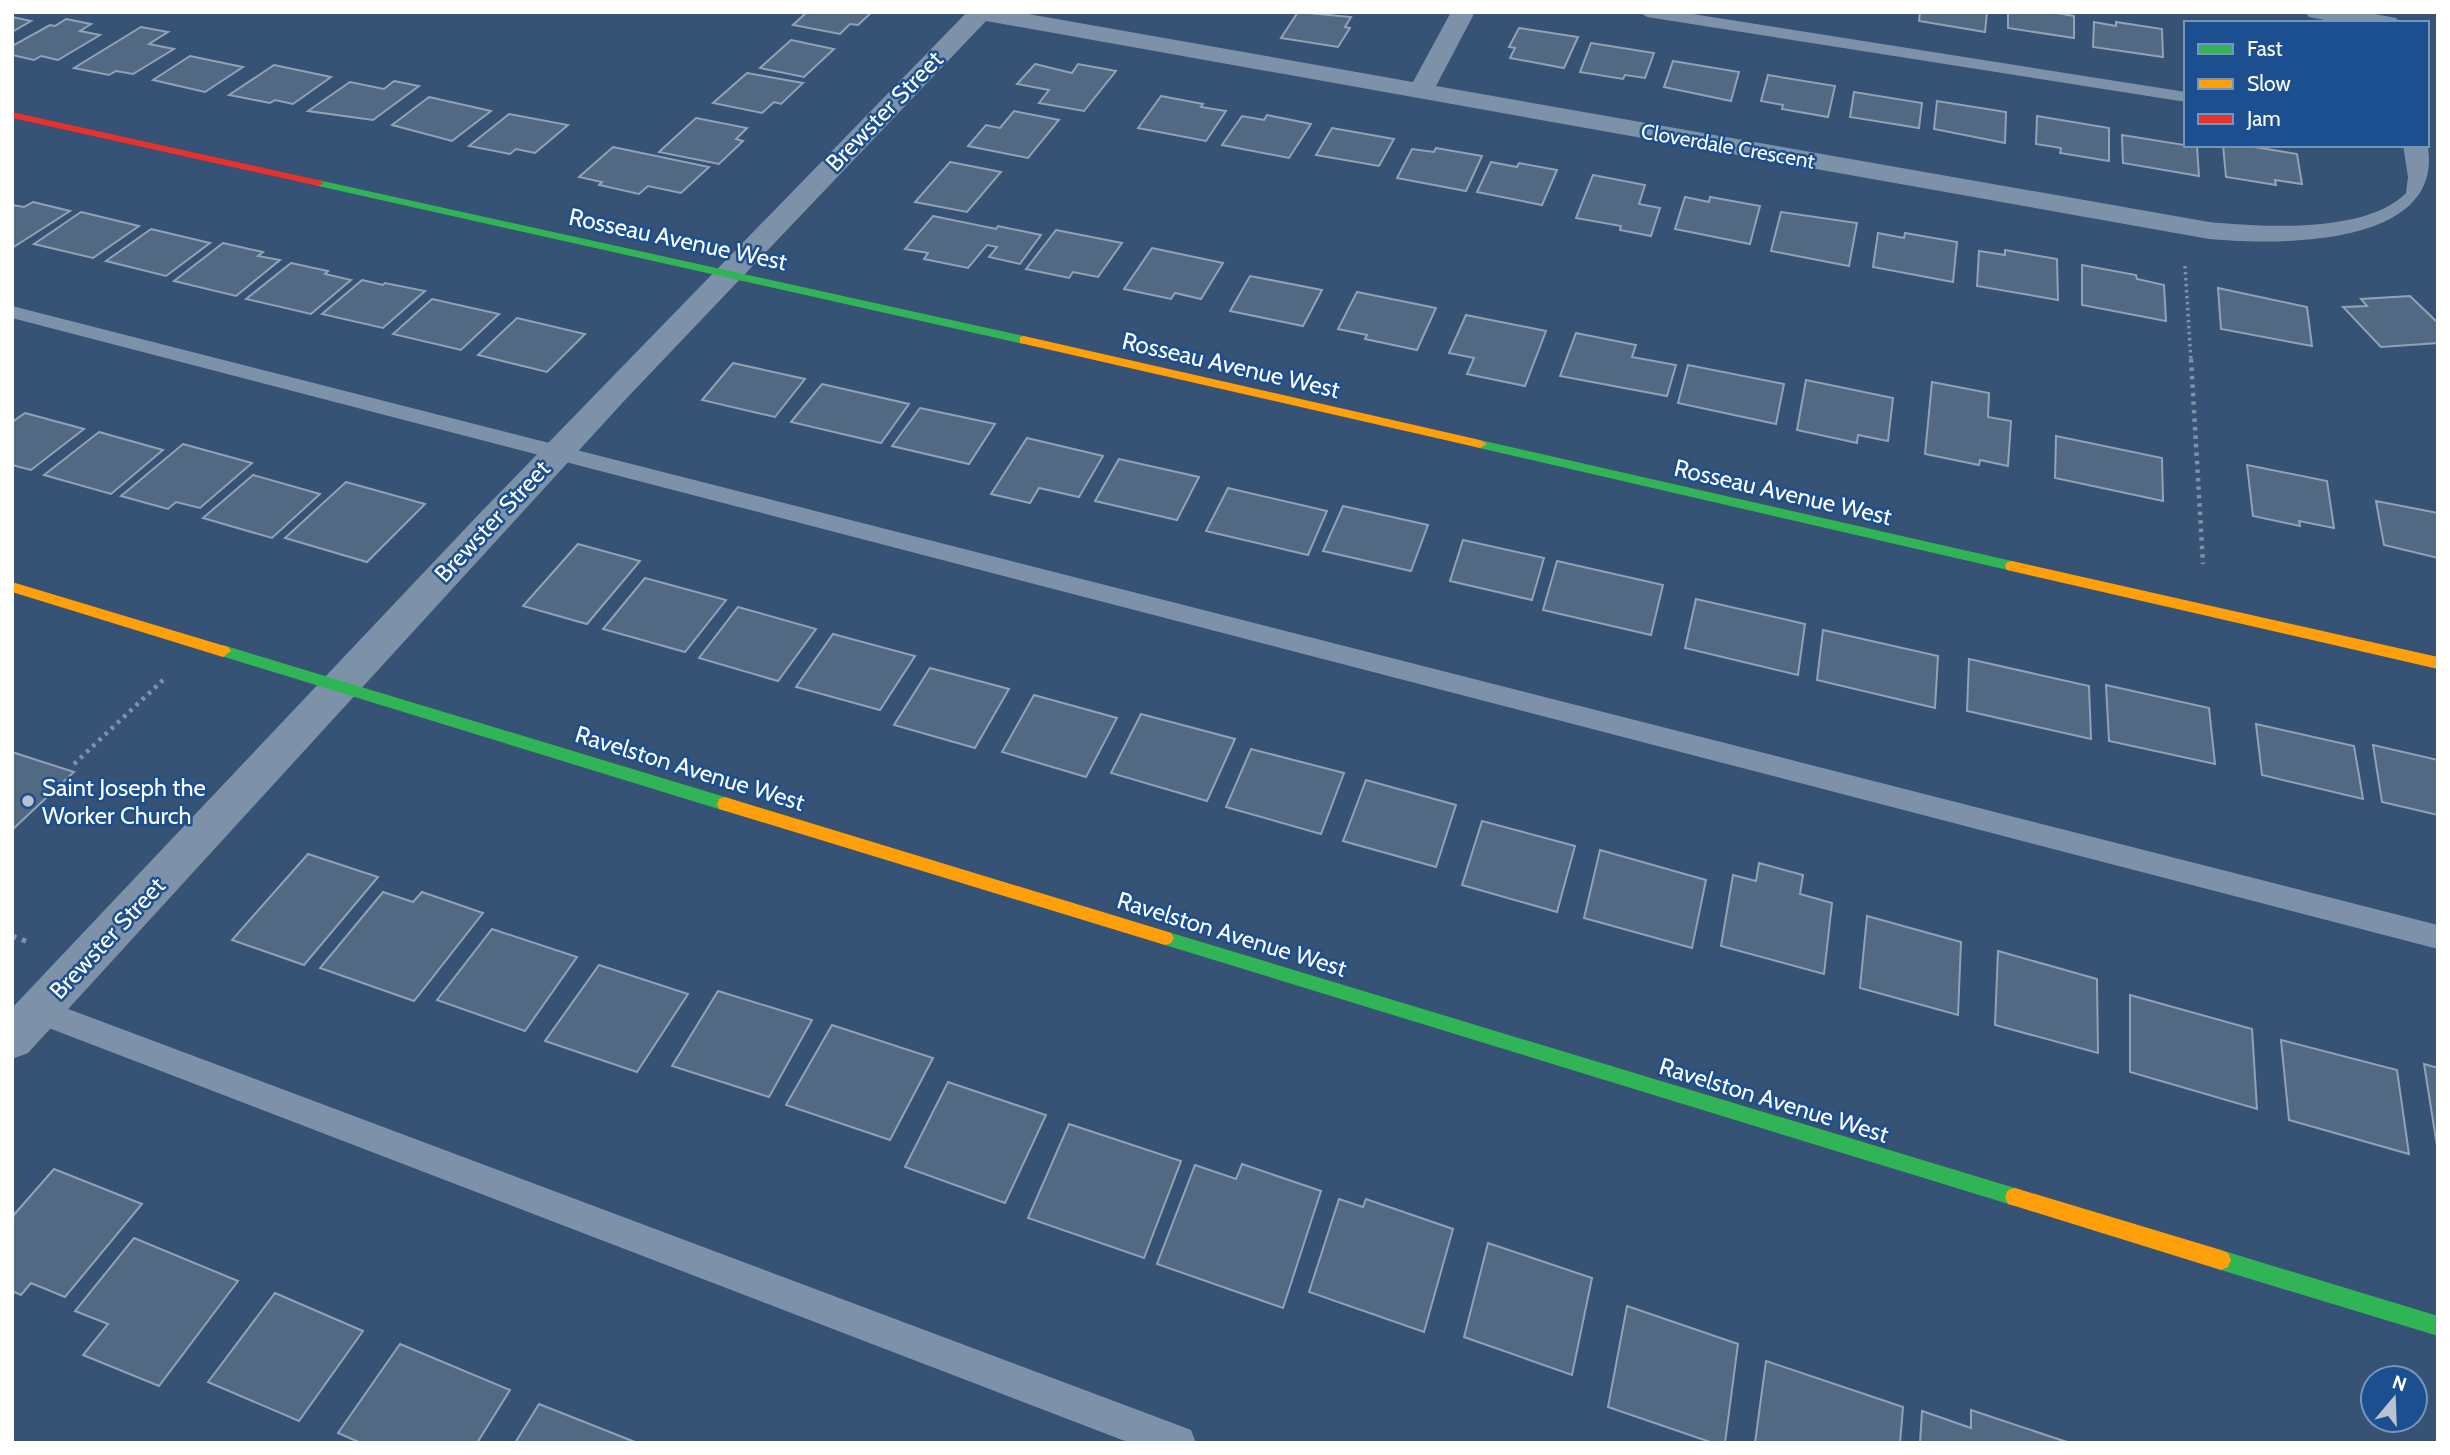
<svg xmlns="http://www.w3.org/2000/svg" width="2450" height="1455" viewBox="0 0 2450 1455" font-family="Cabin,sans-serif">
<rect width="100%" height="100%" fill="#365274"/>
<g fill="#526984" stroke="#92a2b6" stroke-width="2">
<polygon points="807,12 872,12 858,25 850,24 840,34 793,25"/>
<polygon points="1298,12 1351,17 1345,27 1350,28 1338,47 1281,38"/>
<polygon points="1920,12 1987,12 1985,32 1919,21"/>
<polygon points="2008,12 2052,12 2074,16 2074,38 2008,28"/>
<polygon points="12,17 31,21 12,32"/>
<polygon points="66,19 91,24 80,31 100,35 58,60 41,56 34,60 12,55 12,46 50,25 55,26"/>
<polygon points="2094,22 2116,26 2116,22 2162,29 2163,57 2093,47"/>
<polygon points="141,27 168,32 149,44 174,49 133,74 116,71 109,75 74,68"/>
<polygon points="1519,28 1578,37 1564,68 1510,58 1515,48 1509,47"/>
<polygon points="791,40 834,49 804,77 760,68"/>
<polygon points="1591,43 1654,53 1645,78 1625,75 1623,79 1580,72"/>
<polygon points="190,56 243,67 205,92 153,80"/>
<polygon points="1673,61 1739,72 1731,101 1664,87"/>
<polygon points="1035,64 1072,73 1078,64 1116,71 1084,111 1039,103 1049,90 1017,84"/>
<polygon points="274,65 331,77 293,104 275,100 270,103 229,95"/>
<polygon points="747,73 803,83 781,104 774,102 762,113 713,103"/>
<polygon points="1768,75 1835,86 1828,117 1782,109 1783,105 1761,101"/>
<polygon points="394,81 419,86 373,120 308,111 350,82 384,89"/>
<polygon points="1854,92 1922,103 1919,128 1850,117"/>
<polygon points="1161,96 1203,104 1201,107 1226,111 1206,141 1138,128"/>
<polygon points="429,97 491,111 452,141 392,125"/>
<polygon points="1937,101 2006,112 2005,143 1934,129"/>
<polygon points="1014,111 1059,120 1028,158 968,146 986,125 1000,128"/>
<polygon points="509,114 568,125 535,153 516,149 510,154 469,146"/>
<polygon points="1267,115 1311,124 1289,158 1222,145 1242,116 1264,120"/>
<polygon points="2037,116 2109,128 2109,161 2060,153 2061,148 2036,144"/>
<polygon points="696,118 747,128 736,139 743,141 719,164 659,152"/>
<polygon points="1332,128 1394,139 1379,166 1316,155"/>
<polygon points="2122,135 2197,147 2199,176 2123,163"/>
<polygon points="2223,145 2242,145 2297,154 2302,184 2275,180 2276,185 2226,177"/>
<polygon points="613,147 709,167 681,193 648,186 639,194 599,185 602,182 579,177"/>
<polygon points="1436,148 1482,156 1466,191 1397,178 1412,149 1434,152"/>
<polygon points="950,162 1001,172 967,212 915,202"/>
<polygon points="1491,162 1517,167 1519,163 1557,170 1542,205 1477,192"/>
<polygon points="1593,175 1645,185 1639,204 1660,208 1651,236 1620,230 1621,226 1576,218"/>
<polygon points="1685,197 1709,202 1710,197 1760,206 1750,244 1675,229"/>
<polygon points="33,202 70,211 12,248 12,205 24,207"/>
<polygon points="81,212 139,226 93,258 34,244"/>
<polygon points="1781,212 1857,223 1849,266 1771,251"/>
<polygon points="933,216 996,229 998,226 1041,235 1020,264 989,257 997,247 987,245 968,268 924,259 928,253 905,249"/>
<polygon points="151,229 210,243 166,276 106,261"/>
<polygon points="1056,230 1122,243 1098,277 1073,272 1069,278 1026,269"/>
<polygon points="1878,233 1904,238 1905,233 1957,242 1953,282 1873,267"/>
<polygon points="223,243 263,252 258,256 280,260 236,296 174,281"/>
<polygon points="1152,248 1223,263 1201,299 1175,293 1171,299 1124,289"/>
<polygon points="2005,250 2057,259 2058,300 1977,286 1979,251 2005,255"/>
<polygon points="291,263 328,271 325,274 351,280 311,314 246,299"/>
<polygon points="2082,265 2136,275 2137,279 2164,285 2166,321 2082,305"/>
<polygon points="1250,276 1322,290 1303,326 1230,311"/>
<polygon points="362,280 383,285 385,283 425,291 383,328 322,314"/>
<polygon points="2218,288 2307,307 2312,346 2221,329"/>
<polygon points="1357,292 1436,308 1417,350 1365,339 1367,335 1338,329"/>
<polygon points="2410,296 2438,323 2438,343 2381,347 2343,307 2367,306 2361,299"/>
<polygon points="432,299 499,314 461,350 393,334"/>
<polygon points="1466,315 1546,331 1525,386 1467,374 1474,358 1449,353"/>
<polygon points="517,318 585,334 547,372 478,355"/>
<polygon points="1576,333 1636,345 1632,357 1676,365 1667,396 1560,376"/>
<polygon points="733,363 805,379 775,417 702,400"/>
<polygon points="1688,365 1784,384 1776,424 1678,403"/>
<polygon points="1806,380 1893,398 1888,441 1858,435 1857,443 1797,430"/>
<polygon points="1932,382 1989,393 1988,417 2011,421 2008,466 1980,460 1979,465 1925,454"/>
<polygon points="822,384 909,404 881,443 791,422"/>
<polygon points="920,408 995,424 969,464 892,446"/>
<polygon points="25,413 84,429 31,470 12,465 12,422"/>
<polygon points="99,432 163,450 111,494 44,475"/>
<polygon points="2056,436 2162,458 2163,501 2055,478"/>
<polygon points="1027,438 1103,456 1079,497 1039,488 1030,503 991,494"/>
<polygon points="183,444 252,463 200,508 176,502 168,509 121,496"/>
<polygon points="1119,459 1199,477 1177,520 1095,501"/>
<polygon points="2247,465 2327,481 2334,528 2299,521 2300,526 2253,516"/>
<polygon points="253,475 320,494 272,538 203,518"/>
<polygon points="346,482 425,504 367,562 285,538"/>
<polygon points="1228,488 1327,511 1308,555 1206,531"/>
<polygon points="2376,501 2438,513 2438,558 2384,545"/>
<polygon points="1343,506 1428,525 1411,571 1323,551"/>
<polygon points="1463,540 1544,558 1532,600 1450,581"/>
<polygon points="578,544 640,561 587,624 523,606"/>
<polygon points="1557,561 1663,585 1651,635 1543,610"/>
<polygon points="645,578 726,600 685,652 603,629"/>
<polygon points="1696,599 1805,624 1798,675 1685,648"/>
<polygon points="738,607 816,629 778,681 699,658"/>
<polygon points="1823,630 1938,656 1935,708 1817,680"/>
<polygon points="833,634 915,656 880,710 796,687"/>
<polygon points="1969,659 2089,686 2091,739 1967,711"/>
<polygon points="930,668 1009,689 975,748 894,725"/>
<polygon points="2106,685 2209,708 2215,764 2109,741"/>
<polygon points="1034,695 1117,718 1086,777 1002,752"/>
<polygon points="1141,714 1235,739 1207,801 1111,773"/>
<polygon points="2256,724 2354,746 2363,799 2262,775"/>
<polygon points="2373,745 2438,760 2438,815 2382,802"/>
<polygon points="1251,749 1344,773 1321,834 1226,807"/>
<polygon points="12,752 74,772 12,830"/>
<polygon points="1366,780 1456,805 1436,867 1343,841"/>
<polygon points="1482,821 1575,846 1557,912 1462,885"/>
<polygon points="1600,850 1706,880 1692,948 1584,918"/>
<polygon points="308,854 378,877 304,965 232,940"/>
<polygon points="1759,863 1803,875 1800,894 1832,903 1824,974 1721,946 1733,875 1756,881"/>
<polygon points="383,892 413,902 422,892 483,913 414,1001 320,968"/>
<polygon points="1867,916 1961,942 1958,1015 1860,988"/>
<polygon points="492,929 577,957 525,1031 437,1000"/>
<polygon points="1998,951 2097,979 2098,1053 1995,1025"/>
<polygon points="599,965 688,994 637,1072 545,1041"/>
<polygon points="718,991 812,1020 769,1097 672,1066"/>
<polygon points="2130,995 2252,1029 2257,1109 2130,1072"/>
<polygon points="832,1025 933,1058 890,1140 786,1105"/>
<polygon points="2281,1040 2397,1070 2409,1154 2289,1120"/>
<polygon points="2424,1064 2438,1068 2438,1147 2437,1146"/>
<polygon points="948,1082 1046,1115 1005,1203 905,1167"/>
<polygon points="1069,1124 1181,1161 1144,1258 1028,1218"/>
<polygon points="1242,1164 1321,1191 1283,1308 1157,1264 1195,1165 1236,1179"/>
<polygon points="54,1169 142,1204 65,1297 31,1283 21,1295 12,1291 12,1217"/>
<polygon points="1339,1199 1363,1207 1366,1199 1453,1229 1424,1332 1309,1292"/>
<polygon points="134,1238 238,1281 159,1386 83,1355 108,1324 75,1311"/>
<polygon points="1488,1243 1592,1278 1572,1375 1464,1337"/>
<polygon points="275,1293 363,1331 299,1421 208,1382"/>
<polygon points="1627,1306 1738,1344 1725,1443 1713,1443 1608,1407"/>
<polygon points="400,1344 510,1390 477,1443 361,1443 338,1433"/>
<polygon points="1766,1361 1903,1407 1900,1443 1755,1443"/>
<polygon points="539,1404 635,1442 515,1443"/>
<polygon points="1971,1410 2067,1442 2067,1443 1920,1443 1922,1411 1971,1428"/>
</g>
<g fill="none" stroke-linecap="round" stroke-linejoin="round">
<polyline stroke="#7d92a8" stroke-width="3.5" stroke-dasharray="2.5 3.5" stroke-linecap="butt" points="2185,266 2191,361"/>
<g stroke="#7d92a8" stroke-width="4.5" stroke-dasharray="3.5 5" stroke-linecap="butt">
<polyline points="2191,359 2203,564"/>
<polyline points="74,764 163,680"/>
</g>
<polyline stroke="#7d92a8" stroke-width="5" stroke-dasharray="4.5 6" stroke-linecap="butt" points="12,936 31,943"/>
<g fill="#7d92a8" fill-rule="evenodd">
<polygon points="1639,12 1680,12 2186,92 2186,102 1647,17"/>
<polygon points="12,306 2438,925 2438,949 12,318"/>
<polygon points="39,998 1178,1425 1191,1430 1196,1443 1130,1443 28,1020 24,1011 28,1002"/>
</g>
<g fill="#7d92a8" fill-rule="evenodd">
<path d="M967,12H1017L1413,82L1451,12H1475L1436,86L2209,222C2261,227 2366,234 2406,193L2408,177L2403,145H2427V142C2450,252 2265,244 2209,239L986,21L625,400L28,1053L12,1059V1008L480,513Z"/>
<polygon points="2305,12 2365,12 2396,18 2400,23 2340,23 2309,17"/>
</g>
<g fill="#30b455" fill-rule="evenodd">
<polygon points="318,180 1024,336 1030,340 1024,344 314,185 314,181"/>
<polygon points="1480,440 2012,561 2019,566 2012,571 1475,447 1473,444"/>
<polygon points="223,645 725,797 731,799 733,804 731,809 725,811 218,655 215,651 218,647"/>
<polygon points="1165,931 2015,1188 2022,1190 2025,1197 2022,1204 2015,1206 1165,945 1159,943 1156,938 1159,933"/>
<polygon points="2221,1250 2438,1316 2438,1336 2221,1270 2214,1267 2211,1260 2214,1253"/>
</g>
<g fill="#ff9f0a" fill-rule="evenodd">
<polygon points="1024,336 1480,440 1487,444 1480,448 1020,343 1020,337"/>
<polygon points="2012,561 2438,657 2438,669 2007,570 2005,566 2007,562"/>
<polygon points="12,582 228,647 231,651 223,657 12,592"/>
<polygon points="725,797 1165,931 1171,933 1174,938 1171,943 1165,945 719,809 717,804 719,799"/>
<polygon points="2015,1188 2221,1250 2228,1253 2231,1260 2228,1267 2221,1270 2015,1206 2008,1204 2005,1197 2008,1190"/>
</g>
<polygon fill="#e5322d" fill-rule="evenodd" points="12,112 318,180 324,183 318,186 12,118"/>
</g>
<circle fill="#b9c2ce" stroke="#1b4f8f" stroke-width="2.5" cx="28" cy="801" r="7"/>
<g text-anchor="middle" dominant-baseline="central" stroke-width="5" stroke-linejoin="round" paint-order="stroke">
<g font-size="21" fill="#fff" stroke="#1b4f8f">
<text transform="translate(1728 146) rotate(10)">Cloverdale Crescent</text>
</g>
<g font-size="24" fill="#fff" stroke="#1b4f8f">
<text transform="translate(884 111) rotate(-46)">Brewster Street</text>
<text transform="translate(678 239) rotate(12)">Rosseau Avenue West</text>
<text transform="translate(1231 365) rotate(13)">Rosseau Avenue West</text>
<text transform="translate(1783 492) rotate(13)">Rosseau Avenue West</text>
<text transform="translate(492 521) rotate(-47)">Brewster Street</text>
<text transform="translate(690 768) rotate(17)">Ravelston Avenue West</text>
<text transform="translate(1232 934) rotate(17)">Ravelston Avenue West</text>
<text transform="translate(107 938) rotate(-47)">Brewster Street</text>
<text transform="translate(1774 1100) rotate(17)">Ravelston Avenue West</text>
</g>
<g font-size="24" fill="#fff" stroke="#1b4f8f" text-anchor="start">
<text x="42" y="787">Saint Joseph the<tspan x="42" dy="28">Worker Church</tspan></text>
</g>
</g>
<rect width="2450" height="1455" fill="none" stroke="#ffffff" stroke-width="28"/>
<rect x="2184" y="21" width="245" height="126" fill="#1b4f8f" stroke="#7695bc" stroke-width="2"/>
<rect x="2198" y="44" width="35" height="10" fill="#30b455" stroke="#7695bc" stroke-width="2"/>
<text x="2247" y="56" font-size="21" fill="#ffffff">Fast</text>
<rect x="2198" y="79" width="35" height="10" fill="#ff9f0a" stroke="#7695bc" stroke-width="2"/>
<text x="2247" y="91" font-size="21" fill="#ffffff">Slow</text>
<rect x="2198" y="114" width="35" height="10" fill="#e5322d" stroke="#7695bc" stroke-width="2"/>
<text x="2247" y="126" font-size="21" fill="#ffffff">Jam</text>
<g transform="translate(2394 1399) rotate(19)"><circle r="33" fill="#1b4f8f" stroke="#7695bc" stroke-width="2"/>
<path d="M0-5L12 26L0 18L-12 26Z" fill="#b9c2ce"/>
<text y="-10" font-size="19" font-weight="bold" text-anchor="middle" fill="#ffffff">N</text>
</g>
</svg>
